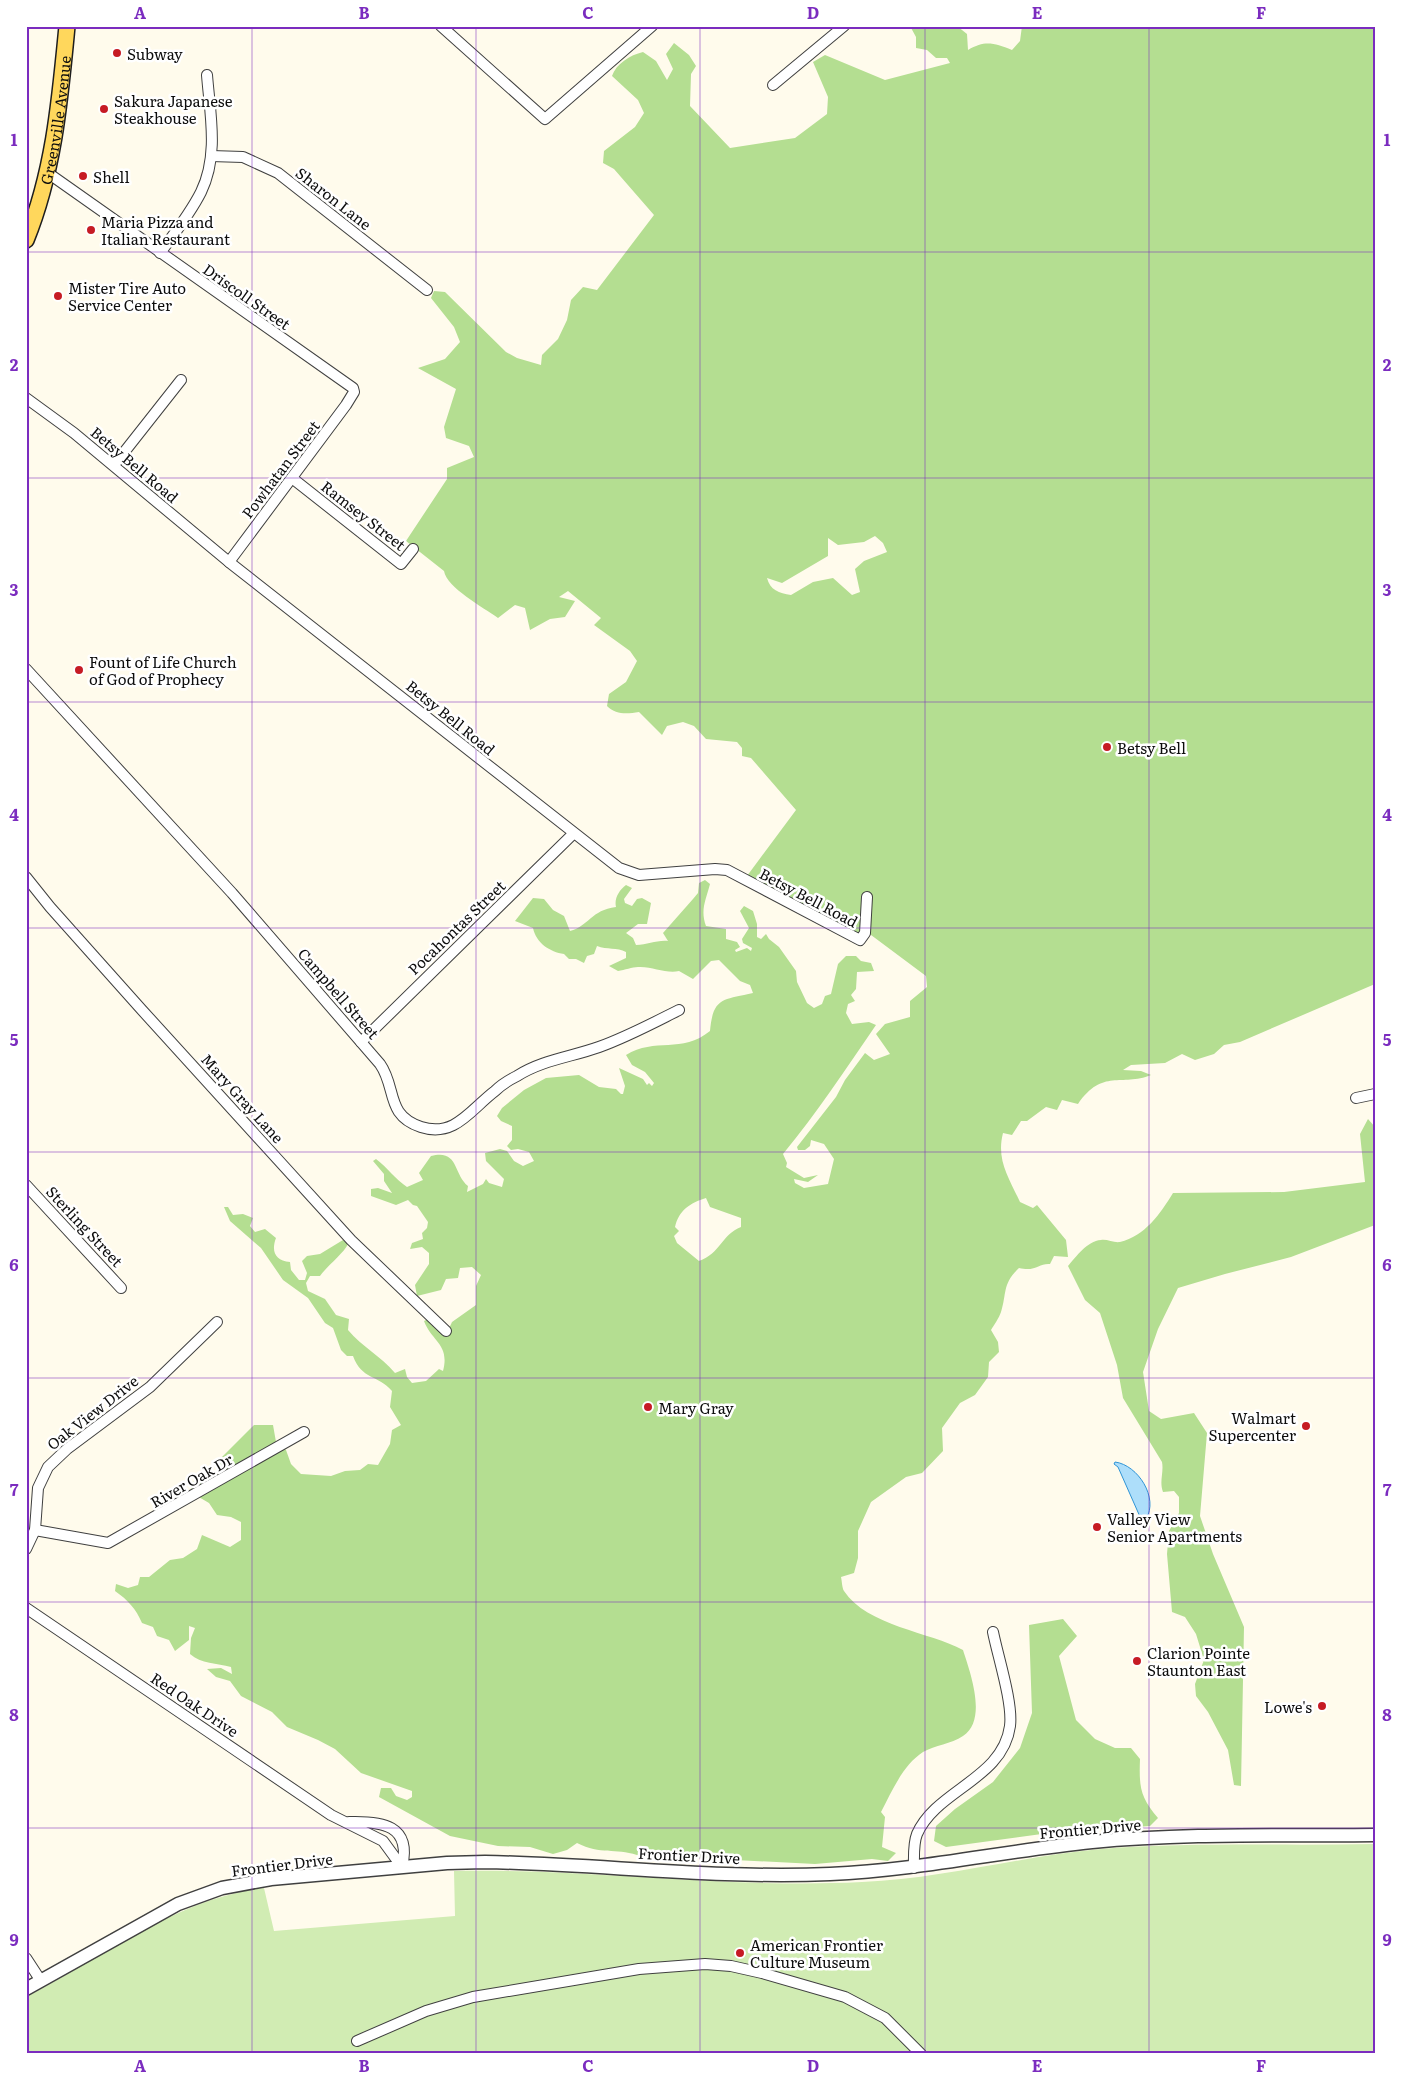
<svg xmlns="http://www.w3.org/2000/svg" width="1401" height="2080" viewBox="0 0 1401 2080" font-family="Literata,serif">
<rect width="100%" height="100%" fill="#fffbec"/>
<path fill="#d1ecb3" d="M1375,1844V2054H26V1997C104,1957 175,1899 264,1888L274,1931L455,1916L454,1871C590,1868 725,1889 862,1882C942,1879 1021,1856 1101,1849C1192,1842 1284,1846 1375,1844Z"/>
<g fill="#b4de91" fill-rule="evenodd">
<path d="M910,26H957L967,34L968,50C985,40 994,43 1012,50L1020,41L1022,26H1375V984L1240,1042L1224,1045L1214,1054L1195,1060L1182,1054L1165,1063L1131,1065L1123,1070L1141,1071L1151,1075C1121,1087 1103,1068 1078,1104L1062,1100L1057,1110L1046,1107L1027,1121H1021L1012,1135L1003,1133C996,1160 1009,1178 1020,1202L1033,1208L1037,1205L1066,1240L1068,1257L1054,1256L1050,1264C1039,1263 1036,1272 1019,1268C1002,1284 1007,1293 1001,1312C999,1318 994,1325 991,1330L998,1342L999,1352L989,1362L988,1377L975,1395L960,1403L942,1428L943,1451L922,1473L906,1477L871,1502L858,1531V1558L854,1573L841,1577C842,1581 842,1588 844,1591C867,1626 930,1632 963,1650C970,1672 988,1720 963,1736C951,1744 935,1745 923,1752C903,1765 892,1791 881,1812L885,1817L882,1847L896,1853L888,1861L872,1859L815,1864L637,1855C615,1848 601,1855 577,1843L567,1850L553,1854L530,1847L498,1846L450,1836L379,1797L381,1788H391L396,1796L407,1800L412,1797V1791L361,1773L335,1749L318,1740L287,1727L272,1712L241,1696L230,1681L216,1677L207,1669L221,1668L232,1674L231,1667C217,1663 201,1664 190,1654L191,1638L195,1628L189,1626V1640L175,1651L169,1640L157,1636L153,1627L142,1623C136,1609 128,1600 115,1591L116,1584L128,1588L138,1585L140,1577H149L170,1560L183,1558L197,1549L202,1535L230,1547L241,1540V1522L231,1517L217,1515L209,1503L192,1493L191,1482L204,1481L220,1468V1459L254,1425H273L276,1442L286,1450L291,1464L301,1474L331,1476L345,1471L360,1470L368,1464L378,1465L390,1444L392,1430L401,1425L390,1407L392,1391C377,1374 362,1380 353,1356H347L341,1350L333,1328L325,1323L308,1298L283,1280L261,1248L230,1221L224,1207H228L233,1215L243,1214L253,1218L250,1226L255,1232L265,1229L276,1238C271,1251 275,1261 290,1262L291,1270L299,1280H305L307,1273L302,1261L307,1256L320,1254L343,1240L348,1244C344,1253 327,1266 320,1276H310L306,1283L308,1291L325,1299L336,1315L349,1319L348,1330C362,1347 381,1356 395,1373L405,1369L407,1377L412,1383L426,1381L439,1369L443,1371C450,1344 432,1342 424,1321L428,1319L447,1333L452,1322L476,1305V1286L481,1275L472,1267L460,1268L458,1278L446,1279L441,1290L417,1296L415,1285L429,1264V1253L422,1247L410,1249L412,1243L423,1239L422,1233L427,1228L428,1222L417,1206L413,1205L408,1200L396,1205L371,1196V1189L378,1188L392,1193L384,1181V1174L373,1161L376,1159C388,1168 395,1179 407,1187L423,1180L419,1173L431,1156C459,1149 453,1174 468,1186L467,1192L483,1184L486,1179L489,1183L502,1187L504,1179L486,1161L485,1153L500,1149L507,1151L514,1161L523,1166L534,1161L529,1152L518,1149L511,1150L507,1146L512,1140V1126L501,1121L497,1116L502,1108L524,1090L546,1078L579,1075L599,1087L616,1089L621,1094H623L625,1086L619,1068L643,1079L647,1085L649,1083L652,1086L654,1083L645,1072L632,1065L626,1055C655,1037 682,1054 710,1031C713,997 723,1000 753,993L750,985L740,981L719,960L711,961L693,979L679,971C666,974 652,966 638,967C632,967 625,970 618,971L609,966L626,958V952C617,947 607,950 597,946L594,954L587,956L584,963L576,959H569L564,954C550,952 536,943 533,928L515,921L533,898L544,899L553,910L564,916L570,931C589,926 591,910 616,907C614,899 619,890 626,885L632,888L624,899L625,903L632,906L637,899L642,898L651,903L647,924H638L626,933L633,938L636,945C648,945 656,940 668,941L663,933L693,899L698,893L699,883L705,880L710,884C706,900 700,910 706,926L726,929V939L737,942L740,947L735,950L736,952L747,948L751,951L752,948L743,943L742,939L749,928L740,911L744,906L753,911L757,924V937L761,939L766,934L769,939L779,947L796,971L797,982L807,1003L814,1008L822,1004L825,996L831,994L838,964L846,956H856L861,961L871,963L874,971L857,972L856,989L851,995L855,1001L848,1004L846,1013L852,1024L869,1022L876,1025C846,1069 816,1114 783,1154L787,1163L786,1167L804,1178L818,1175L808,1182L794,1179L795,1183L804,1188L828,1184L834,1159L824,1144L811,1140L810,1146L805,1150H798L797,1147L836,1097L845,1080L865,1053L874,1060L890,1054L876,1034L885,1024L910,1017V1001L927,987L926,976L867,932L857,933L747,876L796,810L751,758L742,756V748L737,742L706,739L694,726L683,722L667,726L662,735L639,712C627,714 616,715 607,706L609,694L626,682L637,661L630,651L594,625L601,618L568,591L559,597L575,601L565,617L550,619L530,630L525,608L515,605L498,618C483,607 447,588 444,571L406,541L447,479V468L474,457L469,446L446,438L444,427L456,389L418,368L445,359L460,342L454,327L431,298L434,291L445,292L506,352L517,358L541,365L542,355L558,339L567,320L571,300L583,287L597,290L654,215L614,169L603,163L604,151L635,127L644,113L638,100L612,76C616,64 630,55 643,52L656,61L667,80L673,69L666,54L674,43L689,55L696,66L691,74L690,106L730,148L795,138L827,114L828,97L813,62L825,55L885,80L950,63L947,58H936L927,50L916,48V37ZM875,536L883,543L887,552L864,561L855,569L860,592L852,595L833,578L813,582L791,595C779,593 770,590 767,578L782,583L828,556V538L838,545L864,542ZM706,1198L710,1207L741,1218V1227C722,1234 720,1254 699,1261L677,1243L674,1236L679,1231L675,1227C679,1210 690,1203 706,1198Z"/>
<path d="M1368,1119L1375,1127V1225L1291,1257L1225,1274L1178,1288L1158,1329L1143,1372L1149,1411L1161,1419L1194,1413L1207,1433L1200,1516L1213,1554L1244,1627L1241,1786L1234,1785L1228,1750L1208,1712L1196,1696L1195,1684L1204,1660L1196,1634L1185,1617L1172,1612L1167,1554L1169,1531L1179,1513V1497L1174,1491L1163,1492C1159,1482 1164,1472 1162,1462L1123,1398L1117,1365L1100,1313L1085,1300L1068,1266C1076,1257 1087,1241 1101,1240C1107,1239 1114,1243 1120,1242C1145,1236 1160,1214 1173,1193L1284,1192L1365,1182L1360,1134Z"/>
<path d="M1063,1619L1077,1636L1059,1656L1076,1720L1095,1739L1115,1748H1131L1140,1759C1139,1787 1140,1797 1158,1818L1150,1826L1049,1833L946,1847L934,1841L936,1826L955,1809L993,1782L1020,1748L1032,1713L1029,1625Z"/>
</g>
<path fill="#addefa" stroke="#2f94d6" d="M1115,1462C1138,1465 1159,1498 1146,1519H1141L1118,1467L1114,1464Z"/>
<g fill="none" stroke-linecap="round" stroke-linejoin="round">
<defs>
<g id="minor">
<polyline points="441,26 545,119 652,26"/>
<polyline points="773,85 844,26"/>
<polyline points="211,156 243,157 278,173 427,290"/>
<polyline points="48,173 353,388 354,392 346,405 229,562"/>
<path d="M160,253C174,234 190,214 201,192C219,155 210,114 207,75"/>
<polyline points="26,398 74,433 229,562 619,868 639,875 715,869 727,870 860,940 865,933 867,897"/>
<polyline points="114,465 181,380"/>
<polyline points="292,478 401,564 413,549"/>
<path d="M26,669L232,893L380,1064C397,1088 385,1115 421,1127C455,1138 471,1109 495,1091C501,1085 509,1080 517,1076C542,1060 571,1057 599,1047C627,1037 653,1023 679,1010"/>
<polyline points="26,877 50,907 141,1009 351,1240 446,1331"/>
<polyline points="361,1042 573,834"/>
<polyline points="1356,1098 1375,1094"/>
<polyline points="26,1185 121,1288"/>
<polyline points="35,1530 108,1543 304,1432"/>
<polyline points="26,1549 35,1530 38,1488 48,1467 67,1449 150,1387 217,1322"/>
<polyline points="26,1608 331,1815 383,1841 402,1867"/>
<path d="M349,1822C382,1821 412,1825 402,1867"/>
<path d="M914,1868C914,1857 913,1844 917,1834C936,1790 1003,1779 1010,1726C1013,1703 998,1657 993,1632"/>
<polyline points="26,1958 41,1981"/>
<polyline points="357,2041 426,2011 473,1997 639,1969 705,1964 731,1966 762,1973 845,1997 885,2018 921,2054"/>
</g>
<path id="tertiary" d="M26,1989L178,1904L222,1888L271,1879L447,1863L485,1862C600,1864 715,1879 830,1874C920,1870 1003,1851 1092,1842C1186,1833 1281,1836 1375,1835"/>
<g id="primary">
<path id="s1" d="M26,240C54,171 60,99 67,26"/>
</g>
</defs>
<use href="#minor" stroke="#404040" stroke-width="12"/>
<use href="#tertiary" stroke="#404040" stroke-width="15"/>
<use href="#primary" stroke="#1e1e1e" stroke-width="18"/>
<use href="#minor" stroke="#fff" stroke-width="10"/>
<use href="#tertiary" stroke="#fff" stroke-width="12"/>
<use href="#primary" stroke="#ffd75c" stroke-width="15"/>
</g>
<path fill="none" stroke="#7b2cbf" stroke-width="1" stroke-opacity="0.55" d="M252,26V2054M476,26V2054M700,26V2054M925,26V2054M1149,26V2054M26,252H1375M26,478H1375M26,702H1375M26,928H1375M26,1152H1375M26,1378H1375M26,1602H1375M26,1828H1375"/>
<g fill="#c61b24" stroke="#fff" stroke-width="2">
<circle cx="117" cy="53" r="5"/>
<circle cx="104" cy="109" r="5"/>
<circle cx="83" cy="176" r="5"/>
<circle cx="91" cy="230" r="5"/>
<circle cx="58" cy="296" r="5"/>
<circle cx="79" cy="670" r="5"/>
<circle cx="1107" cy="747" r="5"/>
<circle cx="648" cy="1407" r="5"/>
<circle cx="1306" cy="1426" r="5"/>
<circle cx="1097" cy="1527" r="5"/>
<circle cx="1137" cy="1661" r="5"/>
<circle cx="1322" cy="1706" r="5"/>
<circle cx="740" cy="1953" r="5"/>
</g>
<g text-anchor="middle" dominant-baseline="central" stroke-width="5" stroke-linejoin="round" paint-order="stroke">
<g font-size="15" fill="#0d0d0d" stroke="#fff" text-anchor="start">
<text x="127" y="53">Subway</text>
<text x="114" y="100">Sakura Japanese<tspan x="114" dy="17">Steakhouse</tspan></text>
<text x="93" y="176">Shell</text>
<text x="101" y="221">Maria Pizza and<tspan x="101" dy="17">Italian Restaurant</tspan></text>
<text x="68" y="287">Mister Tire Auto<tspan x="68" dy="17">Service Center</tspan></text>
<text x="89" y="661">Fount of Life Church<tspan x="89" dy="17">of God of Prophecy</tspan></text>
<text x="1117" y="747">Betsy Bell</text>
<text x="658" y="1407">Mary Gray</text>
<text x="1296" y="1417" text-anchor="end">Walmart<tspan x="1296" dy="17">Supercenter</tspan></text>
<text x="1107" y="1518">Valley View<tspan x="1107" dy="17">Senior Apartments</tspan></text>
<text x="1147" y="1652">Clarion Pointe<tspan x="1147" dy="17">Staunton East</tspan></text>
<text x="1312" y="1706" text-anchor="end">Lowe's</text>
<text x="750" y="1944">American Frontier<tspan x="750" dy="17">Culture Museum</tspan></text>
</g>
<g font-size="15" fill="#0d0d0d" stroke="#fff">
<text stroke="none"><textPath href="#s1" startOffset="124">Greenville Avenue</textPath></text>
<text transform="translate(334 198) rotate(38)">Sharon Lane</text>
<text transform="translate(247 296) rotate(35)">Driscoll Street</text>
<text transform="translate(135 464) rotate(40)">Betsy Bell Road</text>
<text transform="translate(280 469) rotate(-53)">Powhatan Street</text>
<text transform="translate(364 515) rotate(38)">Ramsey Street</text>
<text transform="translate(451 717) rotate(39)">Betsy Bell Road</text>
<text transform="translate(809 897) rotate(28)">Betsy Bell Road</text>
<text transform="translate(456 927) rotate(-44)">Pocahontas Street</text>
<text transform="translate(339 993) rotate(49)">Campbell Street</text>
<text transform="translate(243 1098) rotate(48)">Mary Gray Lane</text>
<text transform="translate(85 1226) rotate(47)">Sterling Street</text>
<text transform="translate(92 1412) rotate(-38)">Oak View Drive</text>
<text transform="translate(191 1480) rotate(-30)">River Oak Dr</text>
<text transform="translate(195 1704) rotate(34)">Red Oak Drive</text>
<text transform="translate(1090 1828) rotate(-5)">Frontier Drive</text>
<text transform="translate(689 1855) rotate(3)">Frontier Drive</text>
<text transform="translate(282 1864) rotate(-7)">Frontier Drive</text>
</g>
</g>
<rect width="1401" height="2080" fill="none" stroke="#ffffff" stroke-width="55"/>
<rect x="28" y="28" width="1346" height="2024" fill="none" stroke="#7b2cbf" stroke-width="2"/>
<g font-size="16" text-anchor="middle" font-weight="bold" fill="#7b2cbf">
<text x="140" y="19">A</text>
<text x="364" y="19">B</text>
<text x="588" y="19">C</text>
<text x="813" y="19">D</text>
<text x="1037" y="19">E</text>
<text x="1261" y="19">F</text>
<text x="14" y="146">1</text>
<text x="1387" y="146">1</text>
<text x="14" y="371">2</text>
<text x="1387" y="371">2</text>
<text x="14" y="596">3</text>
<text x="1387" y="596">3</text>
<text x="14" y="821">4</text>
<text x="1387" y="821">4</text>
<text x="14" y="1046">5</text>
<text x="1387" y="1046">5</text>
<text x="14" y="1271">6</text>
<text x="1387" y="1271">6</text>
<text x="14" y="1496">7</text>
<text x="1387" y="1496">7</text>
<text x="14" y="1721">8</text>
<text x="1387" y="1721">8</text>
<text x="14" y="1946">9</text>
<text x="1387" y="1946">9</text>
<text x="140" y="2072">A</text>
<text x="364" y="2072">B</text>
<text x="588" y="2072">C</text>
<text x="813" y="2072">D</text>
<text x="1037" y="2072">E</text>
<text x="1261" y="2072">F</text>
</g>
</svg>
